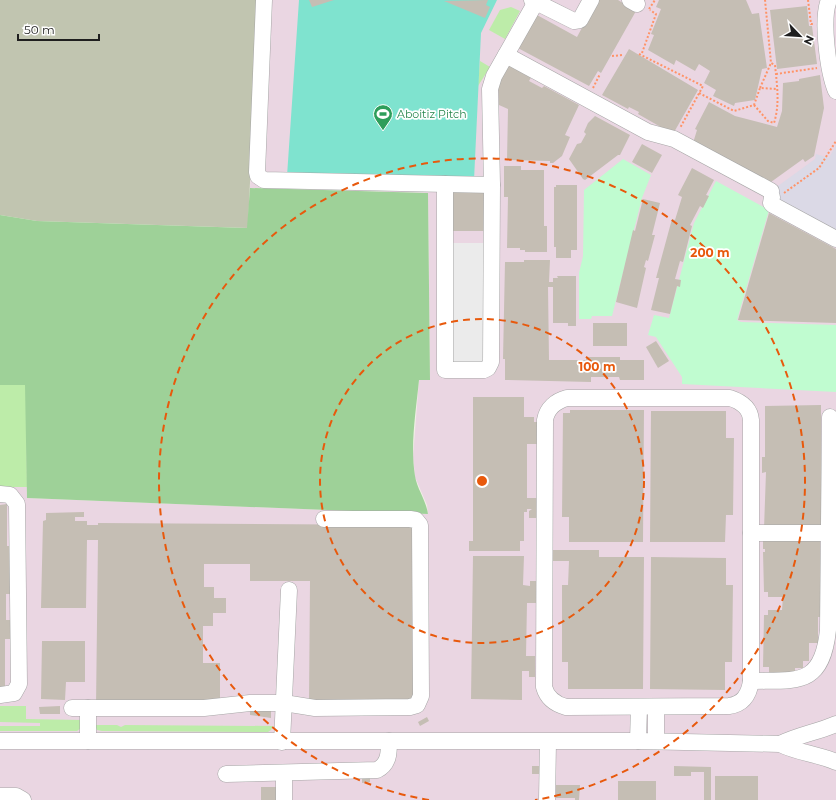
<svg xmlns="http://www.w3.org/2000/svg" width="836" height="800" viewBox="0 0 836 800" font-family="Montserrat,sans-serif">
<rect width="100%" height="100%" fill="#f0efe5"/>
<polygon fill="#ead6e2" points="258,0 836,0 836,800 0,800 0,385 26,385 27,498 428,514 427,505 415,477 413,457 419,379 430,379 428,193 250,188"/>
<polygon fill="#c1c5b0" points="0,0 258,0 248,228 37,221 0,215"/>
<g fill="#bdeca9">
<polygon points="511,7 520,11 505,39 489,30 500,10"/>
<polygon points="480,61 490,67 478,86"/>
<polygon points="0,385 26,385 27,487 0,487"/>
<polygon points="0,706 26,706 26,719 82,720 81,728 77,731 0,731 0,726 40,726 40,723 0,722"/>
<polygon points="95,725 117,725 121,727 125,725 273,726 271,730 268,732 102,731 97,730"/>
</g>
<path fill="#9ed198" d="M250,188L428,193L430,380H419C416,411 410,445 415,476C417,489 426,500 428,514L27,498L25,385H0V215L37,221L247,228Z"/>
<g fill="#c0fcd0">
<polygon points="623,159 651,175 642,198 612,316 592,316 591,319 579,319 579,273 583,256 584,190"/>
<polygon points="716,181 769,210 737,320 741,322 836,325 836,392 682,384 682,377 656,337 648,335 654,315 669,318 694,223"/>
</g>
<polygon fill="#7fe3cf" points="299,0 497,0 481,33 474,180 287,176"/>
<rect fill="#ebebeb" x="450" y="243" width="34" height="122"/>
<polygon fill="#dbd9e6" points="836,145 836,232 767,194 815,159 816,154 829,158"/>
<g fill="#c5beb4">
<polygon points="309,0 334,0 312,7"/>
<polygon points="488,0 486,5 490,7 485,18 444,1"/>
<polygon points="597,0 618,0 636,11 601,73 598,71 589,86 516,47 537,15 577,37"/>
<polygon points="659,0 746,0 752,14 759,13 767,68 762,69 755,100 735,103 734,106 713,96 716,90 704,83 710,71 699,64 695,71 676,60 674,65 648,50 654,35 651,34 661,9 656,7"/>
<polygon points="807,6 809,26 812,26 817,64 777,69 770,10"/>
<polygon points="629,49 698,90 673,134 638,114 639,112 629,107 628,109 602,95"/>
<polygon points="508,63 532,76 529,81 542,88 544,86 579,105 565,135 570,137 562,156 553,163 550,163 550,161 507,160 508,109 499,105 498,82"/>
<polygon points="820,75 824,108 814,156 805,162 803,159 771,182 693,143 697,130 695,129 709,102 735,116 777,127 782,111 783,83 799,81 799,79"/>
<polygon points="595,116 630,135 620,155 618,155 585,180 583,179 569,159 577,144 581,143 586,134 584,132 588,123"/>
<polygon points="642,144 662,155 652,173 632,162"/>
<polygon points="504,166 521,166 521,170 544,170 544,226 547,226 547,252 525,252 525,250 520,250 520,248 507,248 508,197 504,197"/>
<polygon points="692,168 714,180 706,195 709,196 703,208 700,206 690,225 692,226 683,262 680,261 675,279 681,280 680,287 677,286 670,314 651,310 659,278 656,278 672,219 675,220 682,197 678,195"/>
<polygon points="556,185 577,185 577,250 571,250 571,258 556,258 556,247 554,247 554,187 556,187"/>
<rect x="451" y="190" width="35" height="41"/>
<polygon points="643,199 660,203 652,235 655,235 648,261 646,260 644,267 646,268 637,308 616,302 633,230 635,231"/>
<polygon points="769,213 836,249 836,323 738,320"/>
<polygon points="524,260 550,260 549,282 553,282 553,278 558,278 557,276 576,276 576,326 568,326 568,323 553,323 553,287 548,287 549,360 586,360 586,357 620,357 620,360 644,360 644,380 620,380 619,377 591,377 591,382 505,380 505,359 503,359 505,262 524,262"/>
<rect x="593" y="323" width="34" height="23"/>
<polygon points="656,341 669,361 658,368 646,347"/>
<polygon points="473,397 524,397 524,417 534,417 534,422 537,422 537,444 527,444 527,498 537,498 537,518 529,518 529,511 532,509 527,509 527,512 524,512 524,541 520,541 520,551 469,551 469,541 473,541"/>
<polygon points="821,405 821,528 764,529 766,472 762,473 762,457 765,457 765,406"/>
<polygon points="570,410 644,410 643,542 569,542 569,517 562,517 563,413 570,413"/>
<polygon points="651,411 726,411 726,438 734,438 733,515 726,515 725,542 650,542"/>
<polygon points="7,504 7,546 15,546 15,594 6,594 6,620 13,620 13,639 5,639 5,687 0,687 0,505"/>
<polygon points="84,512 84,517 75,517 75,521 87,521 87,525 98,525 98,523 417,525 415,702 309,702 310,581 250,581 250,564 204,564 204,587 214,587 214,598 226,598 226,613 213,613 213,626 203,626 203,663 220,663 220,701 96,706 98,540 87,540 86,608 41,608 43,521 46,520 46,513"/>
<polygon points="820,537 823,617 818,617 818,643 809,643 809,661 803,661 803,668 795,668 795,674 769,674 769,667 763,667 764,615 768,615 768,610 782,610 783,597 768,597 768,592 764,592 763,552 765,552 765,549 763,549 763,538"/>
<polygon points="550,550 599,550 599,557 644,557 643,689 568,689 568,662 562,662 562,585 568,585 569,561 550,561"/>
<polygon points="473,556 524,556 523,585 530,586 530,581 536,581 536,603 527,603 526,656 535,656 535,677 529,677 529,671 522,671 522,700 471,699"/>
<polygon points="651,557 726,558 726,585 733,585 732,662 725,662 725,690 650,689"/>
<polygon points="42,641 85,641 85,682 66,682 65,700 41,699"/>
<polygon points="60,706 60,714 40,714 39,707"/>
<polygon points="271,706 271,718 250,715 250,707"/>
<polygon points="427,717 429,721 420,726 418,722"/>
<polygon points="532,766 540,766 539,774 532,774"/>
<polygon points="674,766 711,767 711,800 704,800 704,772 691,772 691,776 674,776"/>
<polygon points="362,775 370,775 370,782 362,783"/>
<rect x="715" y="776" width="43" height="24"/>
<rect x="618" y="781" width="38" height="19"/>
<polygon points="556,785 580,785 579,800 575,800 575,798 556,798"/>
<rect x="261" y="787" width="17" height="13"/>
</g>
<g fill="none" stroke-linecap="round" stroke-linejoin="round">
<defs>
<g id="minor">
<polyline points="264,0 257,172 258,176 264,180 492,185"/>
<polyline points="532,0 574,21 580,20 591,0"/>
<polyline points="630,0 637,4"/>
<path d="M829,0C821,19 828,72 836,91"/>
<polyline points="506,55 648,132 674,139 771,191"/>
<polyline points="445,184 445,370 484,370 488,368 491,362 492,185 490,89 494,76 537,0"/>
<polyline points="772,197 771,203 773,205 836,239"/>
<path d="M567,398H730C742,402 750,408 751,420V681C749,695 743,704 729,706L566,707C555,704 547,698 544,687L545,420C547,408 556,401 567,398Z"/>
<polyline points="0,494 10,495 17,504 19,684 14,693 0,695"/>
<polyline points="751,533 829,533"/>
<path d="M751,681C797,680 822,687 828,630L830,417"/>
<polyline points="72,708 204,708 250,703 284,703 315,708 410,707 417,705 421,696 420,525 416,520 410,519 324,519"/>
<polyline points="88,708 88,741"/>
<path d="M0,741H638L780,744C798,753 818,754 836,762"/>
<polyline points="638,741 639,707"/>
<polyline points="656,741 656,707"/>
<polyline points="282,742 289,590"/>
<path d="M780,744C798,735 818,732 836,724"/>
<path d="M226,774L377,770C389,764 389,753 389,741"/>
<polyline points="284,774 284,800"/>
<polyline points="0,796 16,796 23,800"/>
<polyline points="547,800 548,742"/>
</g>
</defs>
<use href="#minor" stroke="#a6a6a6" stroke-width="17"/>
<g stroke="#ff9367" stroke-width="2" stroke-dasharray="2 2" stroke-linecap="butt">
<polyline points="808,0 811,24 813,24"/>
<polyline points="649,9 655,0"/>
<polyline points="642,53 656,14 650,10"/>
<polyline points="639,54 703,86 680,128"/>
<polyline points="612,56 623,55"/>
<polyline points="776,74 817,68"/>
<polyline points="593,88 600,74"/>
<polyline points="760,88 771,63"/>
<polyline points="699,93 734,111 754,105 760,88 777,89"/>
<path d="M754,105L768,121L774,123C780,104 777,85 775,65L771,63L765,0"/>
<polyline points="784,193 819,168 836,141"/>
</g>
<use href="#minor" stroke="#fff" stroke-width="16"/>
</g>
<g fill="none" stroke="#e8590c" stroke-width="2" stroke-dasharray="7 5">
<circle cx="482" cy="481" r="162"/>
<path d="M429 800A323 323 0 1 1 535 800"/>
</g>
<defs>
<symbol id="stadium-pin" viewBox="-11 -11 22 30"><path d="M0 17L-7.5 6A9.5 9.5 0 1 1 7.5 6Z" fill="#2e9e5b" stroke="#fff"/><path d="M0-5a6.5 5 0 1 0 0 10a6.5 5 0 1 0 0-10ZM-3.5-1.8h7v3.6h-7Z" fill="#fff"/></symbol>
</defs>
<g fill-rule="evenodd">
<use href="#stadium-pin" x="372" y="103" width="22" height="30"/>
</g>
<g text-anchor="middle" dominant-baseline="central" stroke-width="3.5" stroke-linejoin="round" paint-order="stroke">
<g font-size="11" fill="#27864d" stroke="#fff" text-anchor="start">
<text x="397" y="114">Aboitiz Pitch</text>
</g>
</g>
<circle cx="482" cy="481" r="6" fill="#e8590c" stroke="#fff" stroke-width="2"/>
<g font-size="12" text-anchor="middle" font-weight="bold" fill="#e8590c" stroke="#fff" stroke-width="3.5" stroke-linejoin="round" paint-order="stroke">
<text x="710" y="257">200 m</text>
<text x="597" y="371">100 m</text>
</g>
<g transform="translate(800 36) rotate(115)" stroke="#ffffff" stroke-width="3" paint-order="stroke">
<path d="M0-3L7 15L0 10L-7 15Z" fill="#1f1f1f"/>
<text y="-6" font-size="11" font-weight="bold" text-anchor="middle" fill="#1f1f1f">N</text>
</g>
<path d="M18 34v6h81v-6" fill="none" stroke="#1f1f1f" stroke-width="2"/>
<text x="24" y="34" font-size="12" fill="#1f1f1f" stroke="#ffffff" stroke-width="3" paint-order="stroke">50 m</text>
</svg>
